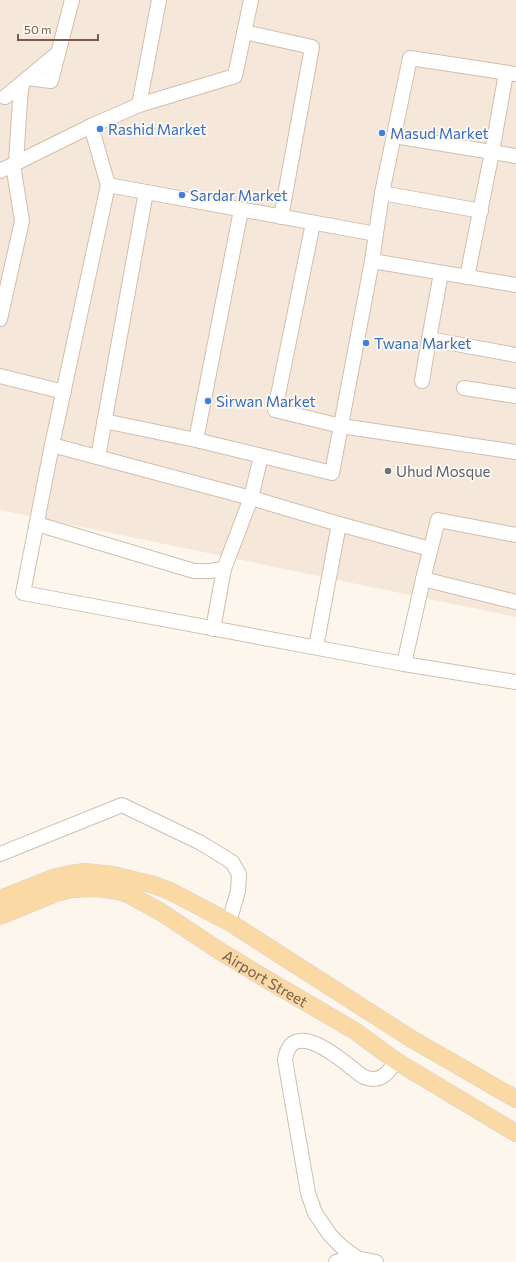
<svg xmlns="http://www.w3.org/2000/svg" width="516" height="1262" viewBox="0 0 516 1262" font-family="Commissioner,sans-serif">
<rect width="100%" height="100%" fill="#fdf6ec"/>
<polygon fill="#f5e8da" points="0,0 516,0 516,617 0,510"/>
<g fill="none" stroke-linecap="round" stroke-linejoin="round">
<defs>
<g id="minor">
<polyline points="244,32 312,47 281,217"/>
<polyline points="28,78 51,81 72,0"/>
<polyline points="5,97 58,53"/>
<polyline points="139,105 159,0"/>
<polyline points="91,126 108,185 52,445 23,593 404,664 516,682"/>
<polyline points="394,136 516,156"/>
<polyline points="16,163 20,100 22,83"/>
<polyline points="0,171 91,126 139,105 235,76 251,0"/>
<polyline points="108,185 376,234"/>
<polyline points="382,193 481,211"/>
<polyline points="313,223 275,410 341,426 516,452"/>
<polyline points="372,261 516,285"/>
<polyline points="441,273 429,339 516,355"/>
<polyline points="467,277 492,152 506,73"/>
<polyline points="0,319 22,221 13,165"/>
<polyline points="0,376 64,392"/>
<polyline points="422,381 429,339"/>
<polyline points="464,388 516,396"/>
<polyline points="104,421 196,440 332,473 372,261 382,193 410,58 516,74"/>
<polyline points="196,440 241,210"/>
<polyline points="52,445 251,498 339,524 430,549"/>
<polyline points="98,457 146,192"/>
<polyline points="37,524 194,571 209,571 224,569 251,498 261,456"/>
<polyline points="423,579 516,602"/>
<polyline points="213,629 224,569"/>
<polyline points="316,647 339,524"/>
<polyline points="404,664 423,579 438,520 516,535"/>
<polyline points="0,854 122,805 201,843 232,862 239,874 238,891 229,922"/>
<polyline points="336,1262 344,1259 357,1258"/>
<path d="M376,1262L357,1258L342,1247L330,1235L315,1213L308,1193L285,1060C292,1014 345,1063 362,1076C379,1084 387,1075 396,1061"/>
</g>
<g id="major">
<polyline points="0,899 53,878 70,874 85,872 113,875 154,885 170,891 229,922 410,1038 516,1099"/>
<path id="s1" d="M0,916L56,893L71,889L97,888L118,891L130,895L161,912L215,948L266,979L355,1031L396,1061L516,1133"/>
</g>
</defs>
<use href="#minor" stroke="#d1beb0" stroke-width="16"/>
<use href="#major" stroke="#dad1cd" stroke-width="18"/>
<use href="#minor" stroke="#fff" stroke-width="14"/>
<use href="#major" stroke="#fbd9a5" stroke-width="17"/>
</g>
<g fill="#3f7fe0" stroke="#fffaf3" stroke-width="1.5">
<circle cx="100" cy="129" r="4"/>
<circle cx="382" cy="133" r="4"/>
<circle cx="182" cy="195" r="4"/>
<circle cx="366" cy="343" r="4"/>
<circle cx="208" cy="401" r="4"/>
</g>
<circle fill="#6b7280" stroke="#fffaf3" stroke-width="1.5" cx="388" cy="471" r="4"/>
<g text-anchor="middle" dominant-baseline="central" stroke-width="3.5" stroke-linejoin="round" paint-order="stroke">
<g font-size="15" fill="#366cbe" stroke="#fffaf3" text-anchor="start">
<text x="108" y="129">Rashid Market</text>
<text x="390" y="133">Masud Market</text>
<text x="190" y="195">Sardar Market</text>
<text x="374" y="343">Twana Market</text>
<text x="216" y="401">Sirwan Market</text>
</g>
<g font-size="15" fill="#5b616d" stroke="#fffaf3" text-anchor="start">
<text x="396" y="471">Uhud Mosque</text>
</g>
<g font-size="15" fill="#7a5c4d" stroke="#fffaf3">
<text stroke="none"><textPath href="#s1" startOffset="295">Airport Street</textPath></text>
</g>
</g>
<path d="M18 34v6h80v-6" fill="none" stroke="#7a5c4d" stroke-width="2"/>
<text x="24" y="34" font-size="12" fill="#7a5c4d" stroke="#fffaf3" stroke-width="3" paint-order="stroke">50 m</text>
</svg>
